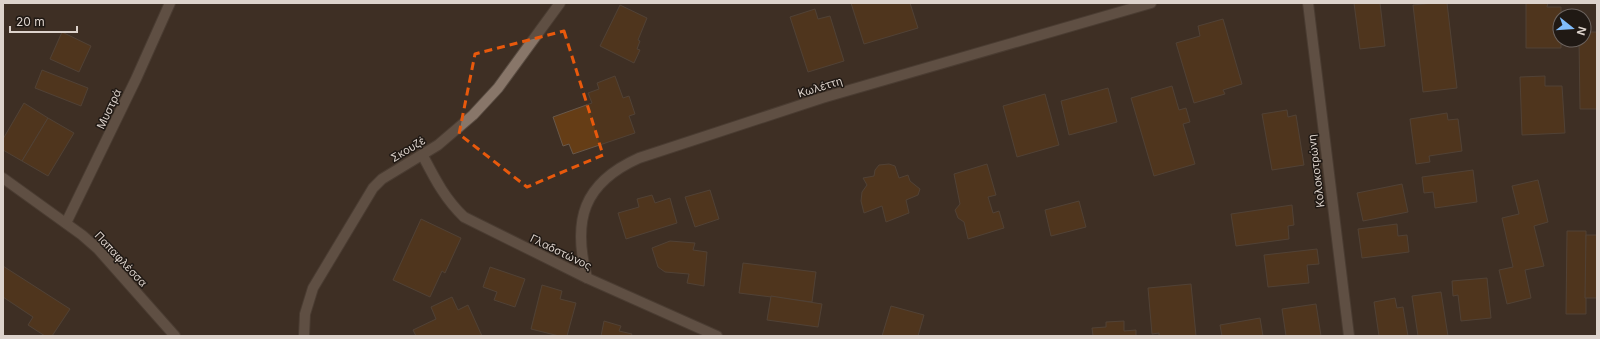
<svg xmlns="http://www.w3.org/2000/svg" width="1600" height="339" viewBox="0 0 1600 339" font-family="Inter,sans-serif">
<rect width="100%" height="100%" fill="#3e2f24"/>
<g fill="#653d16" stroke="#68584a">
<polygon points="851,3 910,3 918,28 864,44"/>
<polygon points="1354,3 1380,3 1385,46 1360,49"/>
<polygon points="1433,3 1447,3 1457,88 1423,92 1413,5"/>
<polygon points="1526,3 1548,3 1547,7 1561,7 1561,48 1526,48"/>
<polygon points="620,5 647,18 638,40 640,41 637,49 640,50 634,63 600,46"/>
<polygon points="815,9 818,19 830,16 844,61 808,72 790,17"/>
<polygon points="1223,19 1242,84 1223,90 1225,94 1194,103 1176,43 1200,36 1198,26"/>
<polygon points="62,32 91,46 79,72 50,59"/>
<polygon points="1584,32 1597,32 1597,109 1580,109 1579,40 1584,40"/>
<polygon points="42,70 88,88 81,106 35,88"/>
<polygon points="615,76 623,98 629,96 635,114 629,116 635,133 573,154 569,144 563,146 553,117 592,103 588,93 599,89 597,83"/>
<polygon points="1545,76 1545,86 1562,86 1565,133 1522,135 1520,77"/>
<polygon points="1172,86 1179,110 1186,108 1190,122 1183,124 1195,164 1154,176 1131,98"/>
<polygon points="1108,88 1117,122 1069,135 1061,101"/>
<polygon points="1045,94 1059,145 1017,157 1003,106"/>
<polygon points="24,103 48,118 22,161 3,150 3,139"/>
<polygon points="1287,110 1288,117 1296,115 1304,165 1272,170 1262,114"/>
<polygon points="1447,113 1448,120 1458,119 1462,151 1429,156 1430,162 1416,164 1410,119"/>
<polygon points="48,118 74,133 48,176 22,161"/>
<polygon points="889,164 895,166 899,178 908,175 910,181 920,189 918,195 906,200 909,213 886,222 882,206 864,213 861,201 862,192 867,185 863,178 874,176 875,170 879,165"/>
<polygon points="987,164 996,195 988,197 993,213 999,211 1004,228 968,239 964,222 958,218 955,210 960,204 954,174"/>
<polygon points="1473,170 1477,202 1435,208 1433,192 1424,193 1422,177"/>
<polygon points="1538,180 1548,222 1534,226 1544,266 1525,270 1531,298 1507,304 1499,270 1513,267 1502,218 1519,214 1512,186"/>
<polygon points="1402,184 1408,212 1363,221 1357,193"/>
<polygon points="710,190 719,219 695,227 685,197"/>
<polygon points="652,195 655,203 670,198 677,223 626,239 618,213 639,207 637,199"/>
<polygon points="1079,201 1086,227 1051,236 1045,210"/>
<polygon points="1292,205 1294,225 1288,226 1289,239 1236,246 1231,214"/>
<polygon points="421,219 461,238 445,273 442,271 430,297 393,280"/>
<polygon points="1397,224 1398,236 1407,235 1409,252 1362,258 1358,229"/>
<polygon points="1567,231 1586,231 1586,314 1566,314"/>
<polygon points="1586,235 1597,235 1597,298 1585,298"/>
<polygon points="670,241 695,243 693,250 707,252 704,286 687,283 689,274 665,272 658,267 652,248"/>
<polygon points="1317,249 1319,264 1307,265 1309,283 1268,287 1264,255"/>
<polygon points="743,263 816,272 812,302 739,293"/>
<polygon points="3,266 70,309 52,336 45,336 28,325 33,317 3,297"/>
<polygon points="490,267 525,279 515,307 494,300 497,292 483,287"/>
<polygon points="1487,278 1491,318 1461,321 1458,295 1453,296 1452,281"/>
<polygon points="1191,284 1196,336 1159,336 1159,333 1152,334 1148,288"/>
<polygon points="542,285 562,291 560,299 576,303 567,336 559,336 531,329"/>
<polygon points="1441,292 1448,336 1418,336 1412,296"/>
<polygon points="771,296 822,304 818,327 767,320"/>
<polygon points="452,297 458,310 468,305 482,336 416,336 413,330 436,319 431,307"/>
<polygon points="1395,298 1397,308 1403,307 1408,336 1379,336 1374,302"/>
<polygon points="1316,304 1321,336 1286,336 1282,309"/>
<polygon points="891,306 924,315 918,336 882,336"/>
<polygon points="1260,318 1263,336 1222,336 1220,325"/>
<polygon points="604,321 621,326 619,331 632,334 631,336 601,336"/>
<polygon points="1124,321 1124,331 1136,330 1136,336 1093,336 1092,328 1106,327 1106,322"/>
</g>
<g fill="none" stroke-linecap="round" stroke-linejoin="round">
<defs>
<g id="minor">
<polyline points="1308,3 1349,336"/>
<path d="M423,156C435,179 445,199 464,217L587,278L717,336"/>
<polyline points="3,178 82,235 98,249 175,336"/>
<polyline points="66,223 136,79 170,3"/>
<path d="M587,278C572,220 583,183 639,158L822,98L1151,3"/>
<polyline points="304,336 305,314 313,288 373,188 382,179 438,145 473,115 498,88 560,3"/>
</g>
</defs>
<use href="#minor" stroke="#594c42" stroke-width="12"/>
<use href="#minor" stroke="#887669" stroke-width="10"/>
</g>
<path d="M0 0H1600V339H0ZM564,31L603,155L527,187L459,134L475,54Z" fill="#3e2f24" fill-opacity=".55" fill-rule="evenodd"/>
<path fill="none" stroke="#e8590c" stroke-width="3" stroke-dasharray="8 5" stroke-linejoin="round" d="M564,31L603,155L527,187L459,134L475,54Z"/>
<g text-anchor="middle" dominant-baseline="central" stroke-width="3" stroke-linejoin="round" paint-order="stroke">
<g font-size="11" fill="#ddd3cc" stroke="#201914">
<text transform="translate(820 87) rotate(-17)">Κωλέττη</text>
<text transform="translate(109 109) rotate(-65)">Μυστρά</text>
<text transform="translate(408 149) rotate(-31)">Σκουζέ</text>
<text transform="translate(1316 171) rotate(-97)">Κολοκοτρώνη</text>
<text transform="translate(561 252) rotate(26)">Γλαδστώνος</text>
<text transform="translate(121 259) rotate(47)">Παπαφλέσσα</text>
</g>
</g>
<rect width="1600" height="339" fill="none" stroke="#ddd3cc" stroke-width="8"/>
<g transform="translate(1572 28) rotate(107)"><circle r="19" fill="#201914" stroke="#6c635e"/>
<path d="M0-3L7 15L0 10L-7 15Z" fill="#81bcfa"/>
<text y="-6" font-size="11" font-weight="bold" text-anchor="middle" fill="#ddd3cc">N</text>
</g>
<path d="M10 26v6h67v-6" fill="none" stroke="#ddd3cc" stroke-width="2"/>
<text x="16" y="26" font-size="12" fill="#ddd3cc" stroke="#201914" stroke-width="3" paint-order="stroke">20 m</text>
</svg>
